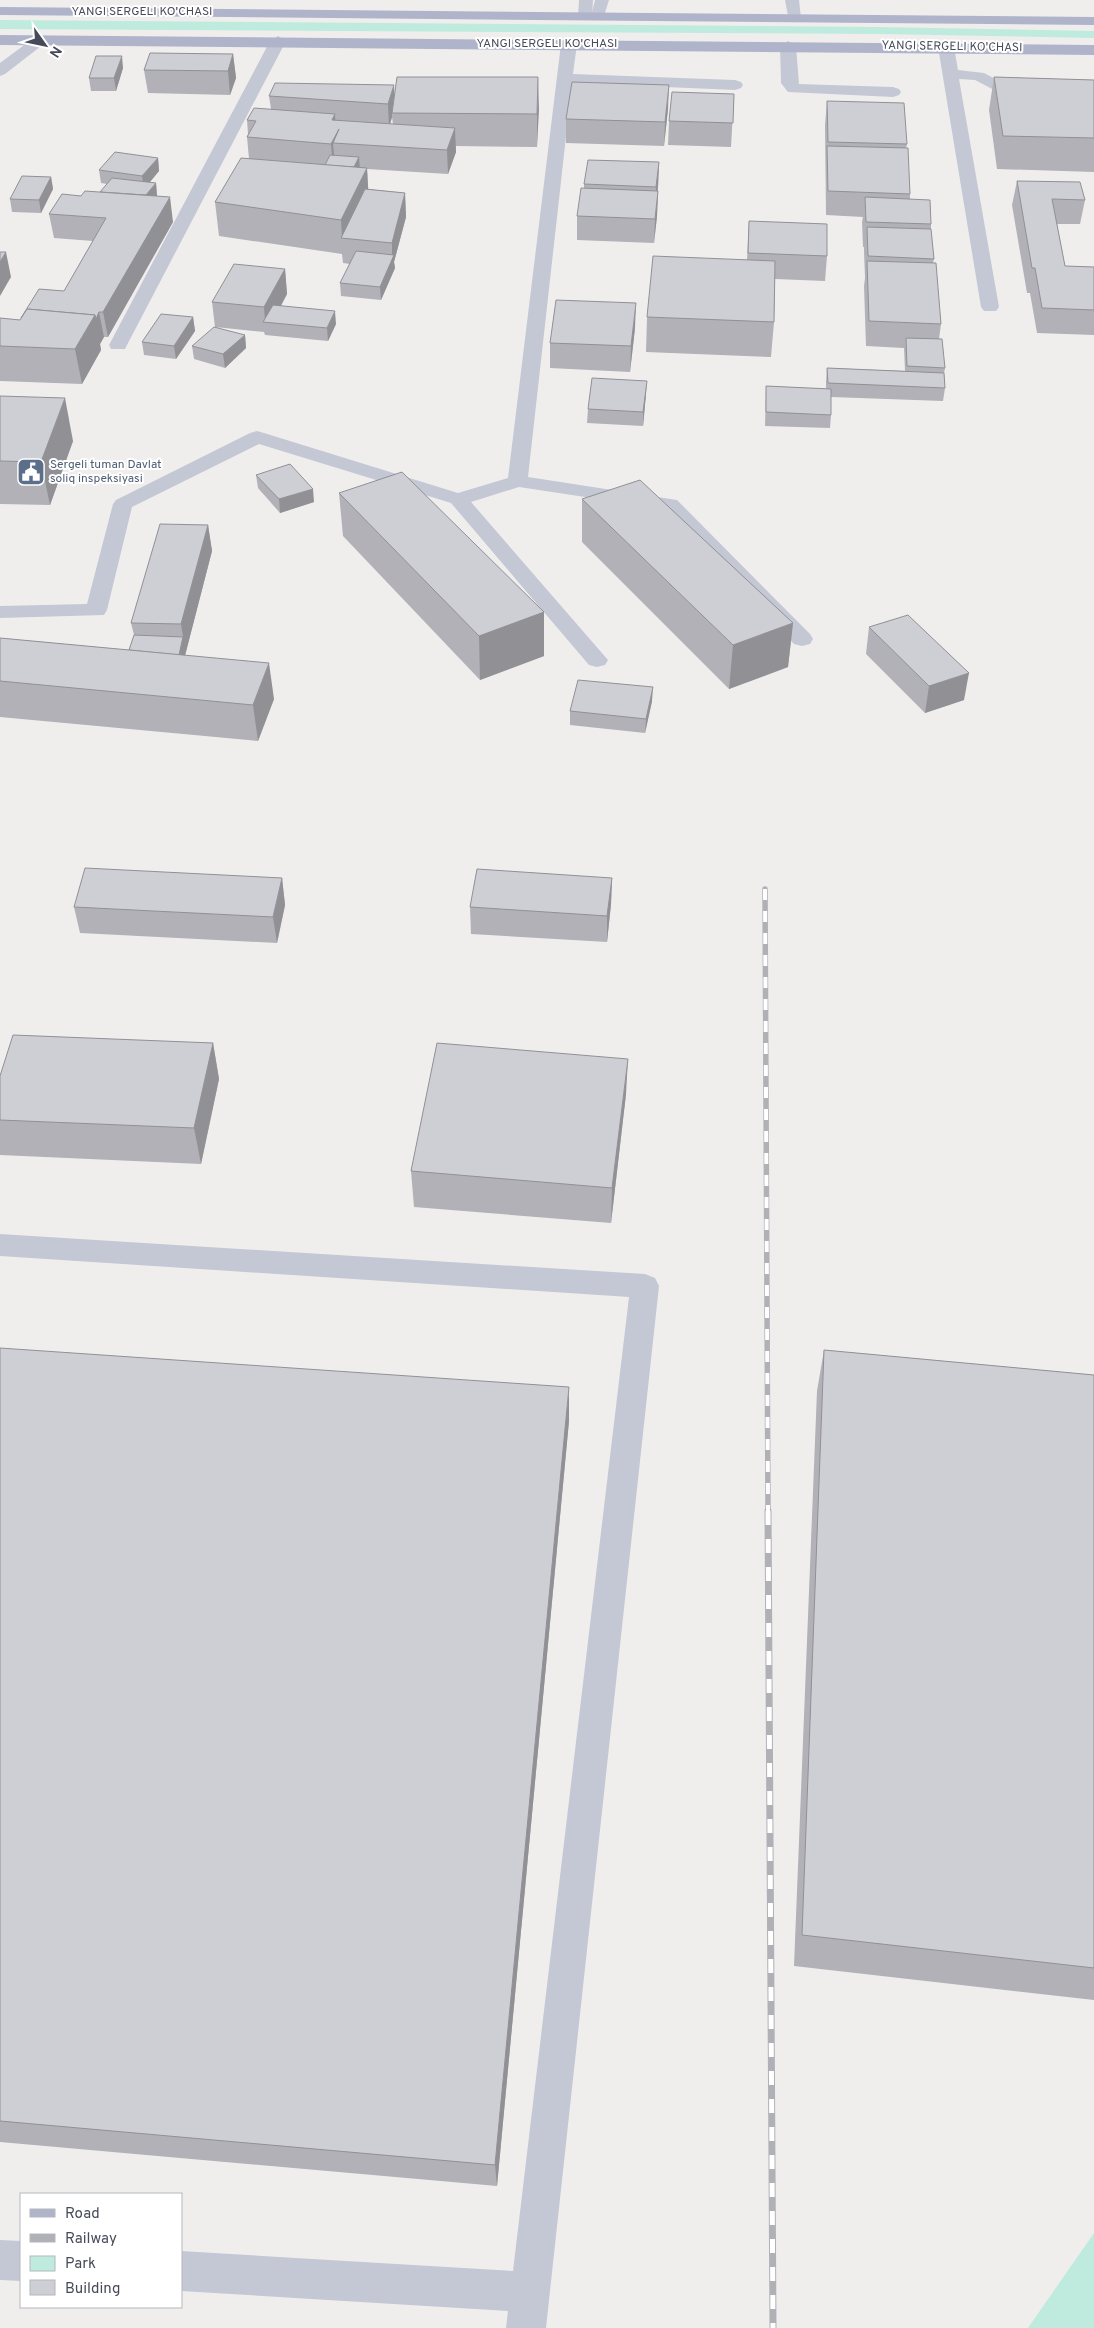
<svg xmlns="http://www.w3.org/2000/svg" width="1094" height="2328" viewBox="0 0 1094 2328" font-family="Overpass,sans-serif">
<rect width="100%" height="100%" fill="#f0eeed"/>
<g fill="#beebdd">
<polygon points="0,20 878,27 1094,31 1094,38 879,34 0,29"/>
<polygon points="1094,2233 1094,2328 1028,2328"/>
</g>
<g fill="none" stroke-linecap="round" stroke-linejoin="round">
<g fill="#c4c8d4" fill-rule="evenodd">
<polygon points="595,0 609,0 603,19 598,20 591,16"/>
<polygon points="785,0 799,0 801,18 799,21 789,21"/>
<polygon points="40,35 45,37 48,40 45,43 5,74 0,76 0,63 35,37"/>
<polygon points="278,36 286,41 127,345 125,349 111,349 109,345 270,41"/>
<polygon points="569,39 577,44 573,74 735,80 741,82 743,85 741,88 735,90 572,83 528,477 677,500 810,634 813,639 810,644 802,646 794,644 664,509 519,487 471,502 608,660 605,665 597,667 589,665 451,503 259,444 132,507 107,610 104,615 0,618 0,606 87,604 113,504 116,500 250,433 257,431 264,433 458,493 508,478 561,44"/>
<polygon points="788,41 796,46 799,84 893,87 899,89 901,92 899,95 893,97 788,92 781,83 780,46"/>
<polygon points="946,42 954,47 958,70 984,73 1003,83 1094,86 1094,96 1000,93 975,80 959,79 999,307 996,311 984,311 981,307 938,47"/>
<polygon points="0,1234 645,1274 655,1278 659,1286 546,2328 506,2328 508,2311 181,2291 181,2251 513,2271 629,1297 0,1256"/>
<polygon points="0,2240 21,2241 21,2281 0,2280"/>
</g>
<polygon fill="#c4c8d4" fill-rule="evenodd" points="579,0 593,0 592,16 590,19 585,20 578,16"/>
<g fill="#afb4cb" fill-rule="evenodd">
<polygon points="0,7 1094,17 1094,25 0,15"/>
<polygon points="0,35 1094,45 1094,55 0,45"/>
</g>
<defs>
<polyline id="rail-far1" points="765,889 768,1512"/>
<polyline id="rail" points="768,1511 773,2328"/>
</defs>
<use href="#rail-far1" stroke="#b0b0b7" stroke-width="5.5"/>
<use href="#rail" stroke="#b0b0b7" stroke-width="7"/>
<use href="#rail-far1" stroke="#fff" stroke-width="4" stroke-dasharray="11" stroke-linecap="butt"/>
<use href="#rail" stroke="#fff" stroke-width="5" stroke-dasharray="14" stroke-linecap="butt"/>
</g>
<g fill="#b1b1b7" fill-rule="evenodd">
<polygon points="233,54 236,78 230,95 148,93 144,70"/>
<polygon points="123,68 116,91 91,91 89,78"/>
<path d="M538,77L537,147L456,146V152L448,174L367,169L368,189L405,193L406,217L394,262L395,268L381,300L341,296L340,283L350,264L343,263L342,254L219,236L215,202L249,159L247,137L248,134L247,120L271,109L269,96H395ZM392,117L393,124H390Z"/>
<polygon points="994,77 1094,80 1094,172 997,169 989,110"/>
<polygon points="734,94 731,147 668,145 669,121"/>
<polygon points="827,101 907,144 906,148 910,194 910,199 931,224 931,229 934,259 933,263 941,324 939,339 945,368 944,374 945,388 943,401 831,397 831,415 830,428 765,426 766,386 826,389 826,382 827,368 905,371 904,348 866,346 864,286 865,278 864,251 864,247 863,247 862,222 863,217 826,215 825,125"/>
<polygon points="668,109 664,146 566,143 566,119"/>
<polygon points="158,158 159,171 150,182 156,183 157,196 173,222 108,337 104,337 100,344 101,350 82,384 0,381 0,318 20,320 64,291 93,241 54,238 49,214 81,196 100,192 107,184 101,183 99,170"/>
<polygon points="659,162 657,216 654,243 577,240 577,216 584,189 584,184"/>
<polygon points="51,177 53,189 41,213 12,212 10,199"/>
<polygon points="1017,181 1085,200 1080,224 1057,224 1065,266 1094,267 1094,335 1037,333 1030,293 1027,293 1012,205"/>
<polygon points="749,221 827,256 825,281 775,279 774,322 771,357 646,352 647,317 747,260"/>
<polygon points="285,269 287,294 281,306 336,324 328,341 265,335 264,332 215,327 212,302"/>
<polygon points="193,317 195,331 176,359 144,355 142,342"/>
<polygon points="635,328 630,372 550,368 550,343"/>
<polygon points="245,335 246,348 225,368 194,359 192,346"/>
<polygon points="646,394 643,426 587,423 588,409"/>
<polygon points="0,396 73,441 50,505 0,504"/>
<polygon points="256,475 314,502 280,513 258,488"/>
<polygon points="339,493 544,612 544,656 480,680 343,536"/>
<polygon points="582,499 793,623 788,667 729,689 582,542"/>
<polygon points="208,525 212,551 185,655 274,699 258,741 0,717 0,638 129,650 134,635 131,623"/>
<polygon points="869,627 964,700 925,713 866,654"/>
<polygon points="652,701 645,733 570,725 570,711"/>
<polygon points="282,878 285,905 277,943 80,933 74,907"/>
<polygon points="612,878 611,904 607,942 471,934 470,907"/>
<polygon points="213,1043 219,1079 201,1164 0,1155 0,1076"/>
<polygon points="626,1094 611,1223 414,1207 411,1171"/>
<polygon points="0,1348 569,1421 497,2186 0,2142"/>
<polygon points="824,1350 1094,1375 1094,2000 794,1966 817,1391"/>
</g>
<g fill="#909095">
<polygon points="233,54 236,78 230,95 228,71"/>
<polygon points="122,56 123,68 116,91 114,78"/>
<polygon points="538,77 539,110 537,147 537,114"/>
<polygon points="394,85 395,108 392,113 392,117 389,128 388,104"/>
<polygon points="669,85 668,109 664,146 665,122"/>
<polygon points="335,114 336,134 339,129 333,144 335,164 333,168 331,144 332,120"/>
<polygon points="455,128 456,152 448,174 447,150"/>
<polygon points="359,157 360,170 352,170"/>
<polygon points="158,158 159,171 144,189 142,176"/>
<polygon points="659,162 658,186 655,211 656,187"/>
<polygon points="367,168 369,202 342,238 341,220"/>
<polygon points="51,177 53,189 41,213 39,200"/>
<polygon points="156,183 157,196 139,219 137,206"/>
<polygon points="658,191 657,216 654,243 655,219"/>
<polygon points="405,193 406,217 394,262 395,268 381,300 380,287 392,258 392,243"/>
<polygon points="170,197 173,222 108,337 103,312"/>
<polygon points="6,252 11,277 0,296 0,262"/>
<polygon points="285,269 287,294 272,322 265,322 264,307"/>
<polygon points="636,303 635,328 630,372 631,346"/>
<polygon points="335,311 336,324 328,341 327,328"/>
<polygon points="99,312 104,337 100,344 101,350 82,384 75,349 95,315"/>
<polygon points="193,317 195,331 176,359 174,346"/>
<polygon points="245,335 246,348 225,368 223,354"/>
<polygon points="647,381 646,394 643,426 643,412"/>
<polygon points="65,398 73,441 50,505 41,462"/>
<polygon points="313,489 314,502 280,513 279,499"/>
<polygon points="208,525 212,551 179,679 176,665 183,637 181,624"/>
<polygon points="544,612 544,656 480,680 479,636"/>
<polygon points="793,623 788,667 729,689 733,645"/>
<polygon points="269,663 274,699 258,741 253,705"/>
<polygon points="969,673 964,700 925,713 929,686"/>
<polygon points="653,687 652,701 645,733 646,719"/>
<polygon points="282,878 285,905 277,943 273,917"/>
<polygon points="612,878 611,904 607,942 607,916"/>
<polygon points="213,1043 219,1079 201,1164 194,1128"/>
<polygon points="628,1059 626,1094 611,1223 612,1188"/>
<polygon points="569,1387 569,1421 497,2186 495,2165"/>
</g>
<g fill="#ceced5" stroke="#909095">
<polygon points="150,53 233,54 228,71 144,70"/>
<polygon points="96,56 122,56 114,78 89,78"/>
<polygon points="397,77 538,77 537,114 392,113"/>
<polygon points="994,77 1094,80 1094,138 1003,136"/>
<polygon points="572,82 669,85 665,122 566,119"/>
<polygon points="275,83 394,85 388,104 269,96"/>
<polygon points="672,92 734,94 733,123 669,121"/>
<polygon points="827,101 904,103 907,144 828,142"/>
<polygon points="254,108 335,114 332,120 455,128 447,150 333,143 339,129 331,144 247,137 256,121 247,120"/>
<polygon points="827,146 908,148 910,194 828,191"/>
<polygon points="115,152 158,158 142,176 99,170"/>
<polygon points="330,155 359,157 354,167 325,165"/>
<polygon points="241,158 367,168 341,220 215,202"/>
<polygon points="588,160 659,162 656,187 584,184"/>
<polygon points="22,176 51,177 39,200 10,199"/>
<polygon points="112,178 156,183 146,195 100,192"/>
<polygon points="1017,181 1080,182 1085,200 1052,199 1065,266 1094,267 1094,310 1042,308 1035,268 1032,268"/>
<polygon points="581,188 658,191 655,219 577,216"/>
<polygon points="365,189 405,193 392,243 341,238"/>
<polygon points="85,191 170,197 103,312 99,312 96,319 95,315 27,309 21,318 39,289 64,291 106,218 49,214 62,194 81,196"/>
<polygon points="865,197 930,200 931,224 866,222"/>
<polygon points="749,221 827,224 827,256 748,253"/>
<polygon points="867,227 931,229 934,259 868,256"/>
<polygon points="356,251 394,255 380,287 340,283"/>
<polygon points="0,252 6,252 0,262"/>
<polygon points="653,256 775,261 774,322 647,317"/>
<polygon points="867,261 936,263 941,324 869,321"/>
<polygon points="234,264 285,269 264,307 212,302"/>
<polygon points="556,300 636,303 631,346 550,343"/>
<polygon points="273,305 335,311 327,328 263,322"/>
<polygon points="27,309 95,315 75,349 0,346 0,318 20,320"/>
<polygon points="161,314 193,317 174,346 142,342"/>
<polygon points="214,327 245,335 223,354 192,346"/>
<polygon points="906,338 942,339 945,368 907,366"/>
<polygon points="827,368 944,373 945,388 828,383"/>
<polygon points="592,378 647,381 643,412 588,409"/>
<polygon points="766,386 831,389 831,415 766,412"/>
<polygon points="0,396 65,398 41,462 0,461"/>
<polygon points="290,464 313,489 279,499 256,475"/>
<polygon points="402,472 544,612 479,636 339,493"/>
<polygon points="640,480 793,623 733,645 582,499"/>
<polygon points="160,524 208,525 181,624 131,623"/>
<polygon points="908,615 969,673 929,686 869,627"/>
<polygon points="134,635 183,637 179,655 129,650"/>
<polygon points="0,638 269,663 253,705 0,681"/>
<polygon points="578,680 653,687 646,719 570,711"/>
<polygon points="85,868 282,878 273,917 74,907"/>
<polygon points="477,869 612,878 607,916 470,907"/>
<polygon points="13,1035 213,1043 194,1128 0,1120 0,1076"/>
<polygon points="437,1043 628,1059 612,1188 411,1171"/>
<polygon points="0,1348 569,1387 495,2165 0,2121"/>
<polygon points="824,1350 1094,1375 1094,1968 802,1935"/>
</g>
<defs>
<symbol id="civic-square" viewBox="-11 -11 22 22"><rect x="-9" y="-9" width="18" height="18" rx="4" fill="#5c6f8a" stroke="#fff"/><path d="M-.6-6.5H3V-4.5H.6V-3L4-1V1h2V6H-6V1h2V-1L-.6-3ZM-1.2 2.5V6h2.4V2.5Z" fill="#fff"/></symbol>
</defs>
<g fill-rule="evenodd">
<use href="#civic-square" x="15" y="456" width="32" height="32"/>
</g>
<g text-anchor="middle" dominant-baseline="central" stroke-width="4" stroke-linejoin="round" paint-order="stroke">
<g font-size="12" fill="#474b59" stroke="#fff">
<text x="142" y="12">YANGI SERGELI KO'CHASI</text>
<text x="547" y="44">YANGI SERGELI KO'CHASI</text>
<text transform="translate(952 47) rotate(1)">YANGI SERGELI KO'CHASI</text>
</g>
<g font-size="12" fill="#4e5e75" stroke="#fff" text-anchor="start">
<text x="50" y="465">Sergeli tuman Davlat<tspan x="50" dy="14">soliq inspeksiyasi</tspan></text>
</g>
</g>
<rect x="20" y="2193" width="162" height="115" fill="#ffffff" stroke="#b5b7bd"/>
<rect x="30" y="2209" width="25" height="8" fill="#afb4cb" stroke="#b5b7bd"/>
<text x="65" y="2218" font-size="15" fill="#474b59">Road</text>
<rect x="30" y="2234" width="25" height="8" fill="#b0b0b7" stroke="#b5b7bd"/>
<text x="65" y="2243" font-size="15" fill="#474b59">Railway</text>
<rect x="30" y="2256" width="25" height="15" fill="#beebdd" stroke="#b5b7bd"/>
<text x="65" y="2268" font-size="15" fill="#474b59">Park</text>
<rect x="30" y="2280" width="25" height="15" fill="#ceced5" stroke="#b5b7bd"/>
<text x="65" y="2293" font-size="15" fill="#474b59">Building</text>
<g transform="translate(45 45) rotate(123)" stroke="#ffffff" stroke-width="4" paint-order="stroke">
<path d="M0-4L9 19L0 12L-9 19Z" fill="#474b59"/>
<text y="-8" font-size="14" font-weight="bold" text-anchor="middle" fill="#474b59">N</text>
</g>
</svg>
